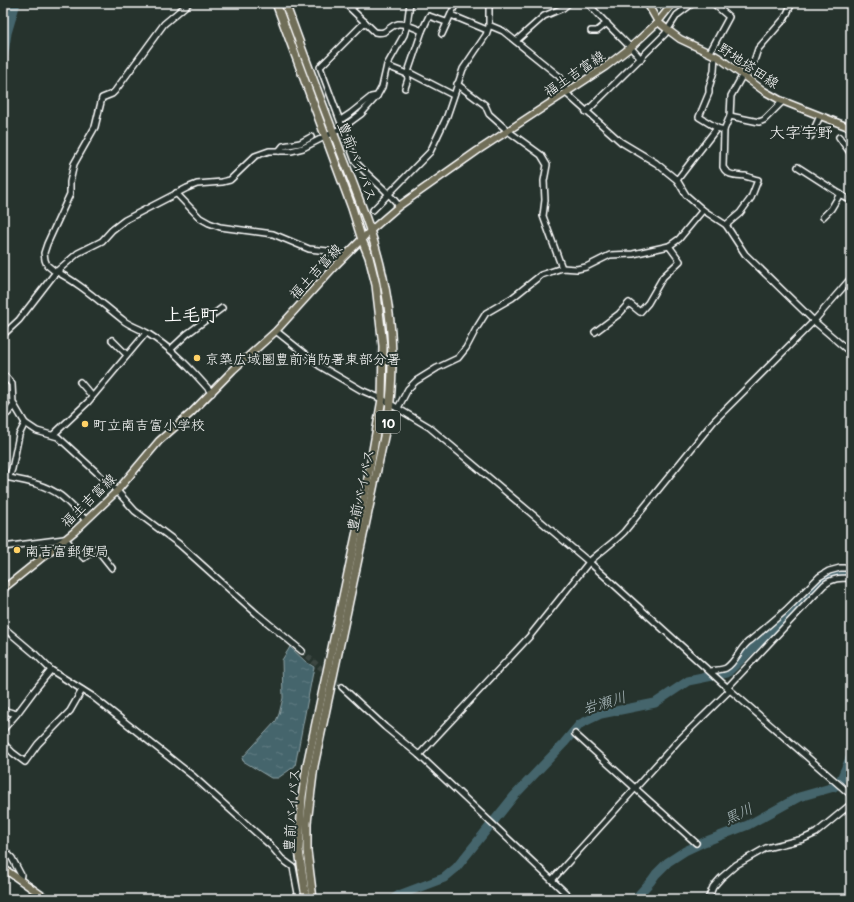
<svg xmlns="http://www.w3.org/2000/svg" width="854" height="902" viewBox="0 0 854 902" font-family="Mali,'Klee One',sans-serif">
<defs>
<pattern id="water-ripples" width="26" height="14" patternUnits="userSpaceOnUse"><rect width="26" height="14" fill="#45656c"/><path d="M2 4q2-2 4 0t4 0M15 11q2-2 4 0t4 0" fill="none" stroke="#617c82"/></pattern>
</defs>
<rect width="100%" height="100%" fill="#26332d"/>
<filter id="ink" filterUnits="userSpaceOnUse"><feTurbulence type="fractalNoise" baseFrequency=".025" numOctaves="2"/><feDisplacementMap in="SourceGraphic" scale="8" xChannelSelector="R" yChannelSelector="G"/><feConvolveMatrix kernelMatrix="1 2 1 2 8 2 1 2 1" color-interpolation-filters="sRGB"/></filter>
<g filter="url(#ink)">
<polygon fill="url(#water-ripples)" stroke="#8fa3a7" points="290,647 306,662 314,667 295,766 278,778 271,778 243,761 242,758 276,721 279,714 283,698 282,660"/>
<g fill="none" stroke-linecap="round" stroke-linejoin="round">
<g stroke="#45656c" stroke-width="9">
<polyline points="3,60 7,33 16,3"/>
<polyline points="393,899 399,895 444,878 456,868 514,796 564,743 580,724 601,714 655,703 688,681 727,673 824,579 834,575 851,572"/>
<polyline points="635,899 651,881 656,874 668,862 685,851 704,842 748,825 799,797 834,787 840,781 851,756"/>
</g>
<g stroke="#3c4742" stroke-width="5" stroke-dasharray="5 2.5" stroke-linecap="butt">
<polyline points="311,137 342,119"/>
<polyline points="302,651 342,687"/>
</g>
<defs>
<g id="minor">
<path d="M189,3L164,24L115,91L112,94L102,98L95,127L74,164L70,182V194L47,244L44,253L45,260L47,265L53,270C79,282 101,303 123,320C130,326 139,328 147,333C173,349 192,370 212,393"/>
<polyline points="345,3 350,8 359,3"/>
<path d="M588,3C604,23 624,39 641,59"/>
<path d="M350,8L375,32C388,35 387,26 398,24C406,23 415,28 422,31L429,16L446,22"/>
<polyline points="451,15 487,30"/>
<path d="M365,22L320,67L355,161C368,177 386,188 399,206"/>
<polyline points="491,26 503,31 560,77 564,84 566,93 621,142 656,163 677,180 686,195 703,210 726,225 745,254 814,321 851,353"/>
<polyline points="422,31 408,72 453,95"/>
<polyline points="591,31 597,31 607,23"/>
<polyline points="442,34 456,3"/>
<polyline points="516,41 544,16 563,8 569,3"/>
<polyline points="710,52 729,17 713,3"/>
<polyline points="715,55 714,71 709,88 709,93 699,117 717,128"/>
<polyline points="387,66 407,74 408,72"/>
<polyline points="457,84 485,105 489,114 508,131 541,155 547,165 544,181 545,200 543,216 562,268"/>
<polyline points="405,88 408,79 407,74"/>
<polyline points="586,112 665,34 677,15 693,3"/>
<polyline points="730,116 759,122 764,120 783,101"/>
<polyline points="342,119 351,113 371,97 377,96"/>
<path d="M724,130L723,167C727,176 736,175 745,176C749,177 754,179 758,180L751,198L740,213L726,225"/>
<polyline points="801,130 812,134"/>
<polyline points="811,136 820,116"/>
<polyline points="839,137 851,154"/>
<polyline points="279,151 283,146 300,143 311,137"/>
<polyline points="798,167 851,201"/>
<polyline points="677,180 717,128 724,130 730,116 731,96 742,76 754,61 758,49 785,18 792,3"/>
<polyline points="176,193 200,218 209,223 220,227 273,234 309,249 328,251 342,258"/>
<polyline points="373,210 430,152 447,116 463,69 486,35 489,26 489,3"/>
<polyline points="823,217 831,209 840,194"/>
<polyline points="276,331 320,366 361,390 382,399 429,427 589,562 730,690 851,795"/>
<polyline points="595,332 619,314 629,303 640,312 648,303 663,277 680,261 669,246"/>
<polyline points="3,335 19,320 56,272 78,253 102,241 112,230 125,220 187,188 197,184 222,182 230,180 255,156 269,151 291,151 303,148 342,128 361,114 377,96 382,87 387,65 404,35 407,25 410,3"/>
<polyline points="112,340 127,355"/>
<polyline points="171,349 187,334 222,308"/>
<polyline points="3,374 12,384 13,403 25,423 37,431 58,437 117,491 135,511 179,544 257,614 302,651"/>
<polyline points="80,382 92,396"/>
<polyline points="398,408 408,389 416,381 437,368 458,358 466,348 476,329 486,313 512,298 541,275 562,268 577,269 586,267 610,255 633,254 669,246 679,239 703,210"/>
<polyline points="3,416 8,413 14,405"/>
<polyline points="53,435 88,402 146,333"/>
<path d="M5,477C25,481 45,484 61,496C70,503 78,513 86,520"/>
<polyline points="4,479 10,474 12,469 19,435 25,423"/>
<polyline points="65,539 84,558 96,548 112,568"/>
<polyline points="3,547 64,539"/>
<polyline points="3,627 35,654 51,670 92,696 194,777 271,846 282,859 293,867 299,899"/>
<path d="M710,671C715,670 722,670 726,668C737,661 740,646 751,640L786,610L819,577L829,571L840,568H851"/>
<polyline points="342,687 385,727 419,755 572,899"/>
<path d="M728,687L824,585C832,578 840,578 851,578"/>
<polyline points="3,710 16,714"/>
<path d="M3,730C8,723 14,718 19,711C29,697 40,683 51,670"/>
<polyline points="575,734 696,843"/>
<polyline points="3,743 13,753 25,762 38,744 70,711 82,690"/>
<path d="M419,755L529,637L589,562C600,552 613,543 624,532L714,421L814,321L851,278"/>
<polyline points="3,849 12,858 21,875 20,879"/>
<polyline points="552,880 678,741 730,690"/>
<polyline points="708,899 713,887 721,878 736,865 766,848 803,839 816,833 851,804"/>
</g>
<g id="major">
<polyline points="647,3 658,22 668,30 680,39 718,57 764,91 780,100 851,128"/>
<polyline points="3,589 74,532 117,491 159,441 191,413 233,370 276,331 334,267 370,231 399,206 477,151 605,67 631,47 658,22 673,3"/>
<polyline points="3,868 47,899"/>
</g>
<g id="highway">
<polyline points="276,3 352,208 362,240 369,257 376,285 383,346 382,399 367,484 307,765 302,797 299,850 306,899"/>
<path d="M285,3C302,49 319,96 337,142C348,171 360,200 370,230C390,290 397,355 388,418L314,766L307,823V851L313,899"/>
</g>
</defs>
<use href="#minor" stroke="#fff" stroke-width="8"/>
<use href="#major" stroke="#fff" stroke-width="9"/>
<use href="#highway" stroke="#fff" stroke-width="10"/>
<use href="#minor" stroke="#26332d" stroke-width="5"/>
<use href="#major" stroke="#706e59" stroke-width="6"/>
<use href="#highway" stroke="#706e59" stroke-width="7"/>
</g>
</g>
<g fill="#ffd166" stroke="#26332d" stroke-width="1.5">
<circle cx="197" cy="358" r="4"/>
<circle cx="85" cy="424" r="4"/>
<circle cx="17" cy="550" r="4"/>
</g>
<g text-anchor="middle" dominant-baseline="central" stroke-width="4" stroke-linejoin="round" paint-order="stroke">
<rect fill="#26332d" stroke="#bec2c0" stroke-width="1" x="376" y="411" width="24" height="22" rx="3"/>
<g font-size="13" font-weight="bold" fill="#fff">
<text x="388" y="422">10</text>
</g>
<g font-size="14" fill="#fff" stroke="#26332d">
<text transform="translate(749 65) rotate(34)">野地塔田線</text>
<text transform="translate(574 73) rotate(-34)">福土吉富線</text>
<text transform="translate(358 161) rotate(69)">豊前バイパス</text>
<text transform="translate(315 271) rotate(-47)">福土吉富線</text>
<text transform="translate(360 490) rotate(-78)">豊前バイパス</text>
<text transform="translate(88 500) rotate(-44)">福土吉富線</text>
<text transform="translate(291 810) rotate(-86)">豊前バイパス</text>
</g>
<g font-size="14" fill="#fff" stroke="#26332d" text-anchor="start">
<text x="205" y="358">京築広域圏豊前消防署東部分署</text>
<text x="93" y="424">町立南吉富小学校</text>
<text x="25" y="550">南吉富郵便局</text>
</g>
<g font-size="15" font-style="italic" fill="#abbabd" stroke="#26332d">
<text transform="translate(604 702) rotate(-17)">岩瀬川</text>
<text transform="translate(738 813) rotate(-25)">黒川</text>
</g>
<g font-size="16" fill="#fff" stroke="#26332d">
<text x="801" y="131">大字宇野</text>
</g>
<g font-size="18" font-weight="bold" fill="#fff" stroke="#26332d">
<text x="191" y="314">上毛町</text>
</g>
</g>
<rect width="854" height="902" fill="none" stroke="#26332d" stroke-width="16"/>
<rect x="8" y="8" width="838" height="886" fill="none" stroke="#fff" stroke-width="1.5" filter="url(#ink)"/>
</svg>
